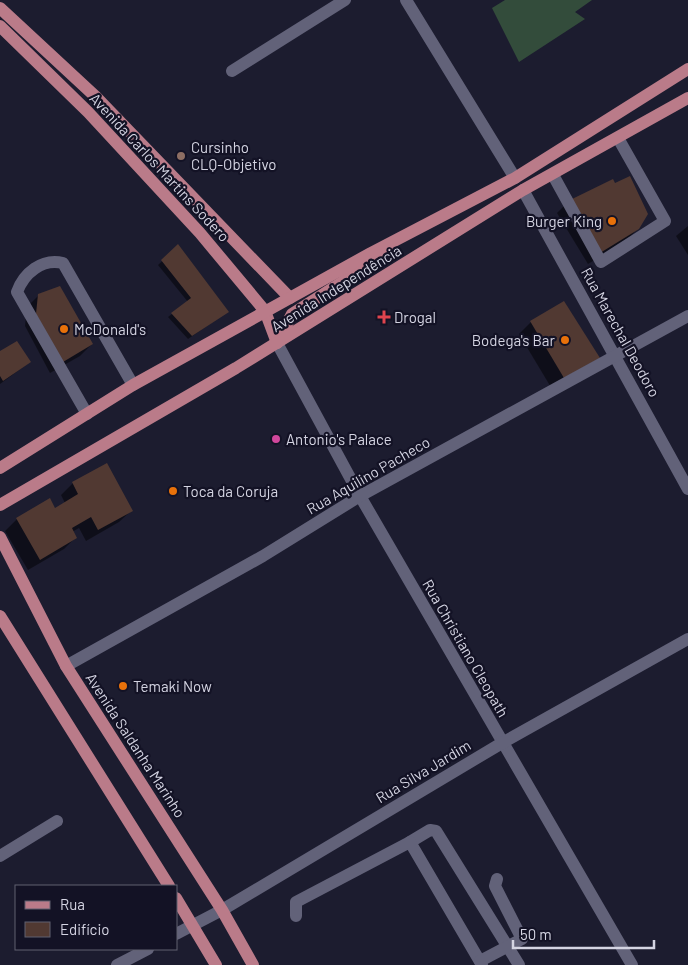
<svg xmlns="http://www.w3.org/2000/svg" width="688" height="965" viewBox="0 0 688 965" font-family="Barlow,sans-serif">
<rect width="100%" height="100%" fill="#1c1c2f"/>
<polygon fill="#334c3b" points="505,0 592,0 575,12 585,19 519,62 492,8"/>
<g fill="#0007">
<polygon points="568,202 638,228 626,241 588,264 557,213"/>
<polygon points="688,226 688,255 676,236"/>
<polygon points="178,246 227,312 188,339 168,317 188,302 158,265"/>
<polygon points="39,295 92,344 80,356 50,373 25,326 27,307"/>
<polygon points="531,322 598,358 552,389 519,334"/>
<polygon points="0,352 30,362 0,384"/>
<polygon points="106,465 131,511 119,522 86,541 79,528 72,532 75,538 64,549 28,570 5,531 17,519 50,500 55,509 65,503 61,495 73,483"/>
</g>
<g fill="#513932">
<polygon points="630,176 648,214 639,229 600,253 568,201 613,179 615,183"/>
<polygon points="178,244 229,312 192,336 171,313 191,298 161,260"/>
<polygon points="60,286 93,344 63,362 36,314 38,294"/>
<polygon points="564,301 600,358 564,378 530,321"/>
<polygon points="17,341 31,362 3,381 0,376 0,351"/>
<polygon points="107,463 133,511 98,530 91,517 72,528 77,538 40,560 16,518 50,498 55,508 78,494 72,482"/>
</g>
<g fill="none" stroke-linecap="round" stroke-linejoin="round">
<g stroke="#626279" stroke-width="12">
<polyline points="406,0 515,178"/>
<polyline points="232,71 345,0"/>
<polyline points="553,175 601,262 665,221 618,138"/>
<polyline points="523,190 688,489"/>
<polyline points="277,343 360,496 632,965"/>
<path d="M87,414L17,292C24,273 42,258 63,263L133,385"/>
<polyline points="66,666 263,556 360,496 688,316"/>
<polyline points="410,842 430,830 436,831 519,965"/>
<polyline points="0,856 57,821"/>
<polyline points="296,916 296,902 410,842 482,965"/>
<polyline points="176,934 222,910 502,743 688,639"/>
<polyline points="480,961 522,939 495,886 497,879"/>
<polyline points="117,965 148,949"/>
</g>
<g stroke="#ba7b89" stroke-width="12">
<polyline points="0,8 96,97 290,298"/>
<polyline points="0,26 88,112 200,233 265,311 277,343"/>
<polyline points="277,343 292,314 391,251"/>
<polyline points="0,468 133,385 371,253 515,178 688,69"/>
<polyline points="0,505 236,368 523,190 688,98"/>
<polyline points="0,537 66,666 222,910 253,965"/>
<polyline points="0,616 169,886"/>
<polyline points="176,898 216,965"/>
</g>
</g>
<circle fill="#8d6e63" stroke="#131225" stroke-width="2" cx="181" cy="156" r="5"/>
<g fill="#e8710a" stroke="#131225" stroke-width="2">
<circle cx="612" cy="221" r="5"/>
<circle cx="64" cy="329" r="5"/>
<circle cx="565" cy="340" r="5"/>
<circle cx="173" cy="491" r="5"/>
<circle cx="123" cy="686" r="5"/>
</g>
<path fill="#e0444e" stroke="#131225" stroke-width="2" d="M381.5 309.5h5v5h5v5h-5v5h-5v-5h-5v-5h5z"/>
<circle fill="#d1479c" stroke="#131225" stroke-width="2" cx="276" cy="439" r="5"/>
<g text-anchor="middle" dominant-baseline="central" stroke-width="4.5" stroke-linejoin="round" paint-order="stroke">
<g font-size="15" fill="#d4d4e2" stroke="#131225" text-anchor="start">
<text x="191" y="147">Cursinho<tspan x="191" dy="17">CLQ-Objetivo</tspan></text>
<text x="602" y="221" text-anchor="end">Burger King</text>
<text x="394" y="317">Drogal</text>
<text x="74" y="329">McDonald's</text>
<text x="555" y="340" text-anchor="end">Bodega's Bar</text>
<text x="286" y="439">Antonio's Palace</text>
<text x="183" y="491">Toca da Coruja</text>
<text x="133" y="686">Temaki Now</text>
</g>
<g font-size="15" fill="#d4d4e2" stroke="#131225">
<text transform="translate(160 167) rotate(47)">Avenida Carlos Martins Sodero</text>
<text transform="translate(336 288) rotate(-32)">Avenida Independência</text>
<text transform="translate(621 332) rotate(61)">Rua Marechal Deodoro</text>
<text transform="translate(368 475) rotate(-30)">Rua Aquilino Pacheco</text>
<text transform="translate(466 648) rotate(60)">Rua Christiano Cleopath</text>
<text transform="translate(136 745) rotate(57)">Avenida Saldanha Marinho</text>
<text transform="translate(423 771) rotate(-31)">Rua Silva Jardim</text>
</g>
</g>
<rect x="15" y="885" width="162" height="65" fill="#131225" stroke="#606071"/>
<rect x="25" y="901" width="25" height="8" fill="#ba7b89" stroke="#606071"/>
<text x="60" y="910" font-size="15" fill="#d4d4e2">Rua</text>
<rect x="25" y="922" width="25" height="15" fill="#513932" stroke="#606071"/>
<text x="60" y="935" font-size="15" fill="#d4d4e2">Edifício</text>
<path d="M513 940v8h141v-8" fill="none" stroke="#d4d4e2" stroke-width="2.5"/>
<text x="520" y="940" font-size="15" fill="#d4d4e2" stroke="#131225" stroke-width="4" paint-order="stroke">50 m</text>
</svg>
